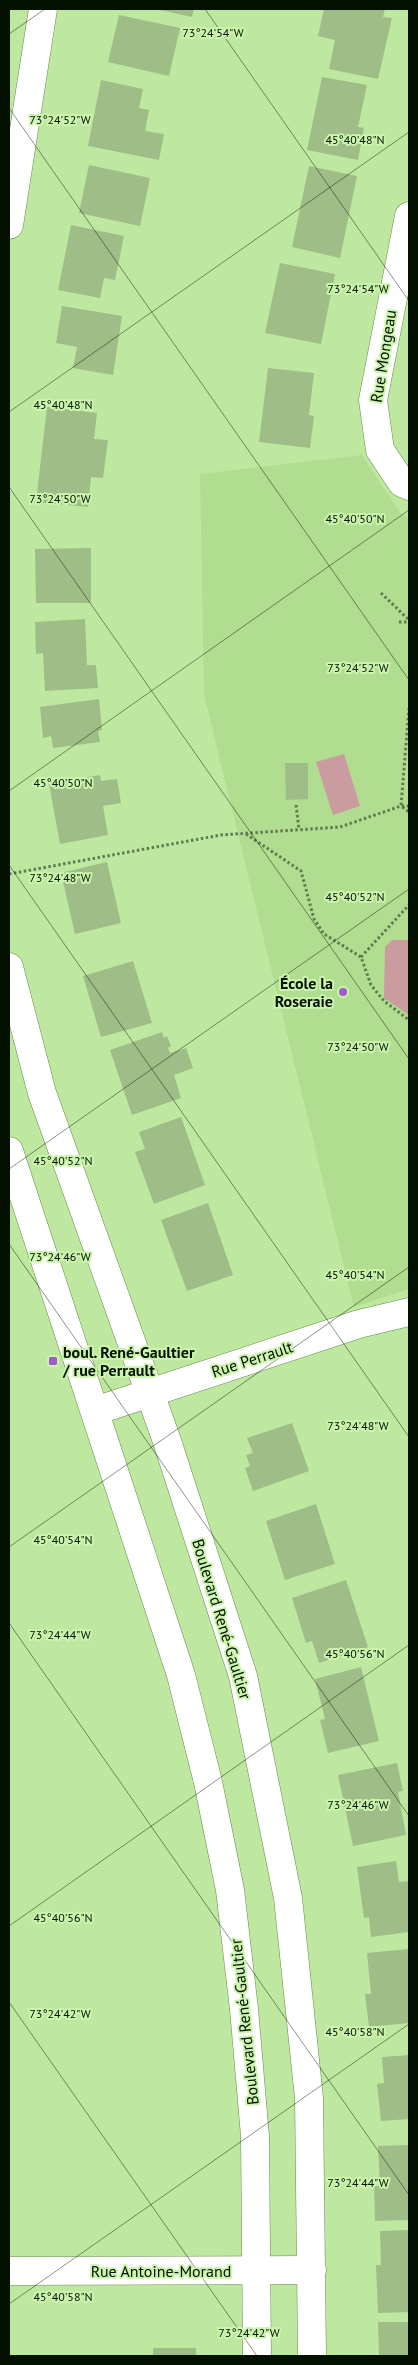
<svg xmlns="http://www.w3.org/2000/svg" width="418" height="2365" viewBox="0 0 418 2365" font-family="'PT Sans',sans-serif">
<rect width="100%" height="100%" fill="#bee8a0"/>
<polygon fill="#b0dd8f" points="362,455 400,513 409,518 409,1289 354,1307 204,695 200,474"/>
<g fill="#ca9b9f">
<polygon points="344,754 360,806 333,815 316,762"/>
<polygon points="392,940 409,940 409,1015 384,998 385,947"/>
</g>
<g fill="#9ebd87">
<polygon points="155,9 194,9 192,17"/>
<polygon points="324,9 385,9 383,17 392,18 378,79 329,69 335,40 318,36"/>
<polygon points="119,15 180,28 169,76 108,62"/>
<polygon points="322,77 367,85 358,127 364,128 358,160 307,150"/>
<polygon points="101,80 143,89 139,108 149,110 145,131 164,134 159,160 88,146"/>
<polygon points="89,165 150,178 140,226 79,213"/>
<polygon points="309,166 357,176 340,258 292,247"/>
<polygon points="71,225 124,236 115,280 104,278 100,298 58,290"/>
<polygon points="280,263 335,274 321,344 265,333"/>
<polygon points="62,306 122,316 113,375 73,368 77,347 56,343"/>
<polygon points="268,368 314,373 309,415 314,416 310,448 259,442"/>
<polygon points="47,407 97,413 94,439 108,440 103,478 91,477 88,507 36,502"/>
<polygon points="91,548 91,603 36,603 35,549"/>
<polygon points="85,619 87,665 96,665 98,688 45,691 43,653 36,654 35,622"/>
<polygon points="99,699 102,730 98,731 100,742 53,748 51,736 43,738 40,707"/>
<polygon points="285,763 308,763 308,799 286,800"/>
<polygon points="100,775 101,781 117,779 121,803 103,806 108,835 60,844 49,784"/>
<polygon points="107,862 121,923 75,934 61,873"/>
<polygon points="133,961 152,1023 101,1037 83,976"/>
<polygon points="162,1032 164,1038 167,1036 171,1046 168,1048 170,1053 186,1048 193,1068 174,1075 181,1098 132,1115 110,1050"/>
<polygon points="181,1117 205,1185 154,1204 135,1152 145,1149 139,1132"/>
<polygon points="208,1203 233,1275 187,1291 161,1220"/>
<polygon points="292,1423 309,1471 253,1491 245,1468 250,1466 246,1455 253,1453 247,1438"/>
<polygon points="316,1504 335,1564 285,1580 266,1521"/>
<polygon points="346,1580 368,1647 319,1663 312,1641 306,1643 292,1598"/>
<polygon points="361,1667 379,1741 328,1753 320,1720 325,1719 315,1679"/>
<polygon points="397,1763 403,1791 398,1792 406,1835 353,1846 338,1775"/>
<polygon points="396,1861 399,1882 409,1881 409,1932 371,1937 369,1917 364,1918 357,1867"/>
<polygon points="409,1949 409,2023 369,2027 365,1994 371,1994 367,1953"/>
<polygon points="409,2055 409,2119 381,2121 377,2084 384,2083 382,2057"/>
<polygon points="409,2145 409,2220 375,2221 374,2186 380,2186 378,2146"/>
<polygon points="409,2230 409,2312 378,2313 376,2265 381,2265 380,2231"/>
<polygon points="378,2322 409,2322 409,2356 379,2356"/>
<rect x="153" y="2348" width="43" height="8"/>
</g>
<g fill="none" stroke-linecap="round" stroke-linejoin="round">
<defs>
<g id="minor">
<polyline points="409,216 373,400 380,450 402,483 409,486"/>
<polyline points="9,225 43,9"/>
<polyline points="9,967 42,1093 167,1441 243,1676 288,1898 309,2098 312,2356"/>
<polyline points="9,1151 181,1675 208,1782 230,1890 244,2009 255,2136 257,2356"/>
<polyline points="95,1411 359,1324 409,1312"/>
<polyline points="9,2271 312,2270"/>
</g>
</defs>
<use href="#minor" stroke="#658b47" stroke-width="29"/>
<g stroke="#607b4f" stroke-width="3" stroke-dasharray="2.5 2.5" stroke-linecap="butt">
<polyline points="381,593 409,620"/>
<polyline points="399,622 409,622"/>
<polyline points="409,708 401,806 409,812"/>
<polyline points="296,805 299,829"/>
<polyline points="246,834 301,871 314,919 324,934 361,957 371,985 384,1001 409,1020"/>
<polyline points="9,874 221,835 340,827 401,806 409,806"/>
<polyline points="361,957 409,905"/>
</g>
<use href="#minor" stroke="#fff" stroke-width="28"/>
</g>
<path fill="none" stroke="#041000" stroke-width="1" stroke-opacity="0.45" d="M205,9L409,301M9,34L45,9M9,108L409,680M9,412L409,132M9,487L409,1059M9,791L409,510M9,865L409,1437M9,1169L409,889M9,1244L409,1816M9,1547L409,1267M9,1623L409,2195M9,1926L409,1645M9,2002L257,2356M9,2304L409,2024"/>
<g fill="#a358ca" stroke="#cbf5ad" stroke-width="2">
<circle cx="343" cy="992" r="5"/>
<rect x="48" y="1356" width="10" height="10" rx="2.5"/>
</g>
<g text-anchor="middle" dominant-baseline="central" stroke-width="4" stroke-linejoin="round" paint-order="stroke">
<g font-size="16" fill="#041000" stroke="#cbf5ad">
<text transform="translate(383 356) rotate(-81)">Rue Mongeau</text>
<text transform="translate(252 1359) rotate(-18)">Rue Perrault</text>
<text transform="translate(222 1619) rotate(73)">Boulevard René-Gaultier</text>
<text transform="translate(244 2022) rotate(-96)">Boulevard René-Gaultier</text>
<text x="161" y="2271">Rue Antoine-Morand</text>
</g>
<g font-size="16" font-weight="bold" fill="#041000" stroke="#cbf5ad" text-anchor="end">
<text x="333" y="983">École la<tspan x="333" dy="18">Roseraie</tspan></text>
<text x="63" y="1352" text-anchor="start">boul. René-Gaultier<tspan x="63" dy="18">/ rue Perrault</tspan></text>
</g>
</g>
<g font-size="12" text-anchor="middle" fill="#041000" stroke="#cbf5ad" stroke-width="4" stroke-linejoin="round" paint-order="stroke">
<text x="213" y="37">73°24'54"W</text>
<text x="60" y="124">73°24'52"W</text>
<text x="355" y="144">45°40'48"N</text>
<text x="358" y="293">73°24'54"W</text>
<text x="63" y="409">45°40'48"N</text>
<text x="60" y="503">73°24'50"W</text>
<text x="355" y="523">45°40'50"N</text>
<text x="358" y="672">73°24'52"W</text>
<text x="63" y="787">45°40'50"N</text>
<text x="60" y="882">73°24'48"W</text>
<text x="355" y="901">45°40'52"N</text>
<text x="358" y="1051">73°24'50"W</text>
<text x="63" y="1165">45°40'52"N</text>
<text x="60" y="1261">73°24'46"W</text>
<text x="355" y="1279">45°40'54"N</text>
<text x="358" y="1430">73°24'48"W</text>
<text x="63" y="1544">45°40'54"N</text>
<text x="60" y="1639">73°24'44"W</text>
<text x="355" y="1658">45°40'56"N</text>
<text x="358" y="1809">73°24'46"W</text>
<text x="63" y="1922">45°40'56"N</text>
<text x="60" y="2018">73°24'42"W</text>
<text x="355" y="2036">45°40'58"N</text>
<text x="358" y="2187">73°24'44"W</text>
<text x="63" y="2301">45°40'58"N</text>
<text x="249" y="2337">73°24'42"W</text>
</g>
<rect width="418" height="2365" fill="none" stroke="#041000" stroke-width="20"/>
</svg>
